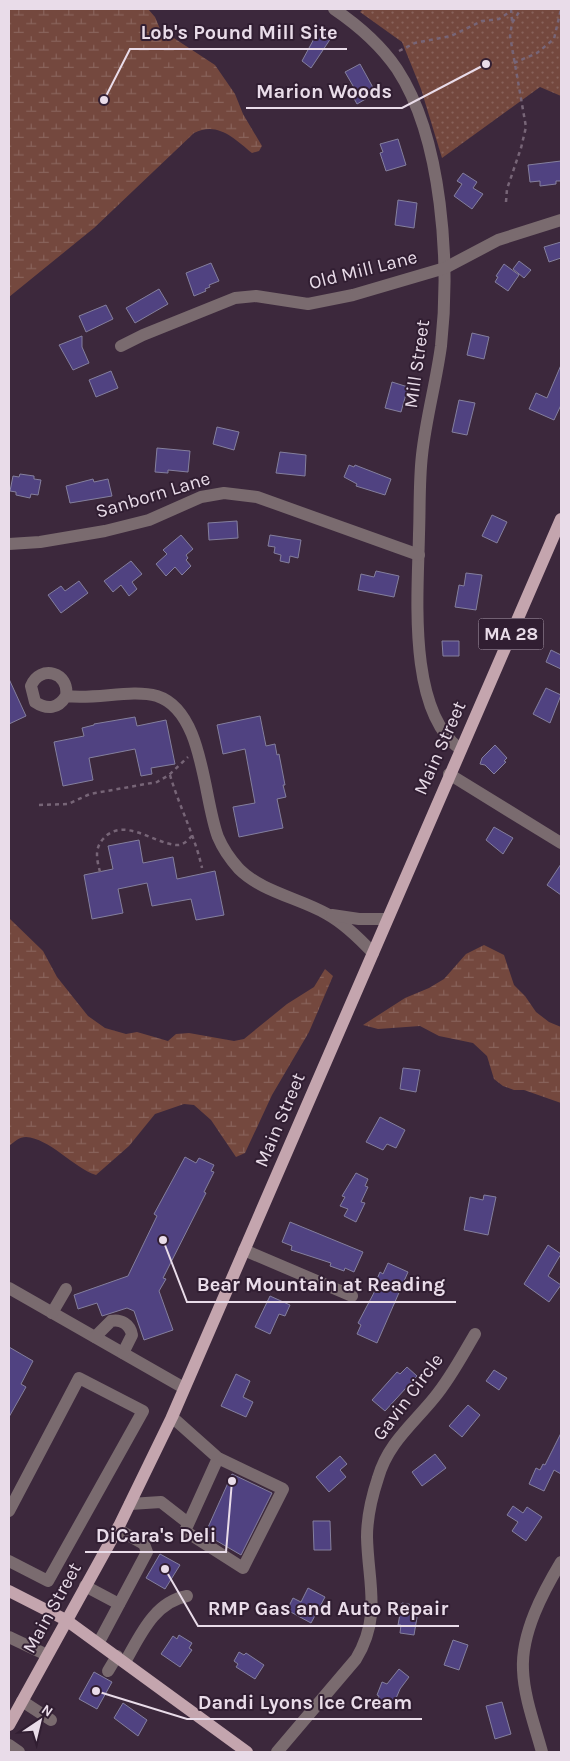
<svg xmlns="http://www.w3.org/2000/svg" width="570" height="1761" viewBox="0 0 570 1761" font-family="Karla,sans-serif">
<defs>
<pattern id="grass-dots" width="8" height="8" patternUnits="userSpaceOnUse" patternTransform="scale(1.25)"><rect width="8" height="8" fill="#74483e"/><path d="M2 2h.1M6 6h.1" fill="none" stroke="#88625a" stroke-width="1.8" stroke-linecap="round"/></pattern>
<pattern id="wetland-marsh" width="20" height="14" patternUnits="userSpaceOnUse" patternTransform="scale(1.25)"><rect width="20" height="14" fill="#74483e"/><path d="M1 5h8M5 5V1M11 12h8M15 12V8" fill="none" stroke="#88625a"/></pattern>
</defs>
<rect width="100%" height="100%" fill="#3c283c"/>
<polygon fill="url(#grass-dots)" points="363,9 561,9 561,96 540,87 442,158 421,89 402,42 360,12"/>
<g fill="url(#wetland-marsh)">
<path d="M9,9H148L155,17L160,29L215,65L235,94L243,114L262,146L259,151L252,153C234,138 217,121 194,133L94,228L9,297Z"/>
<path d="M9,918L43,951L57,977L88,1016L105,1028L126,1034L137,1032L168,1041L176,1034L189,1033L234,1041L244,1039L287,1004L314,987L325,969L333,976L309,1032L272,1095L245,1153L236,1157L211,1120L194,1105L184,1104L155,1114L129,1146L96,1175C74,1168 49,1138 26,1137C19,1137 14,1142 9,1146Z"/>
<polygon points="484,945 504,955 514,985 525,996 536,1012 549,1022 561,1027 561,1103 524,1090 514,1090 503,1086 494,1079 487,1056 473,1043 439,1036 420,1026 378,1029 363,1025 405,998 429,988 444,979 466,954"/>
</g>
<g fill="#504281" stroke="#847f9d">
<polygon points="321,31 331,38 311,68 302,61 316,35 318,36"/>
<polygon points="360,64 376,93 357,104 351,93 356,91 345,72"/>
<polygon points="398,139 406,165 386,171 380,153 383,152 380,144"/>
<polygon points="561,161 561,181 556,181 556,184 540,186 540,181 530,182 528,165"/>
<polygon points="463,173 477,182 473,188 483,194 472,209 454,196 462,184 457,181"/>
<polygon points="398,200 417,203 414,228 395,225"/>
<polygon points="561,242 561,258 549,262 544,247"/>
<polygon points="519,261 531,270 524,278 513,269"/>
<polygon points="211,263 219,281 209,285 210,287 205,289 206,291 194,296 186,273"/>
<polygon points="504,264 519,275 508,291 495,282 498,277 496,276"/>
<polygon points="159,289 168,304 135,323 126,308"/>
<polygon points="106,305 113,319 86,332 79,316"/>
<polygon points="472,333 489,337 484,359 467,355"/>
<polygon points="82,336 82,347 89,363 73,370 59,345"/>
<polygon points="561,365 561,405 554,420 529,409 536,393 547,398"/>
<polygon points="111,371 118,388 96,397 89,380"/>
<polygon points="392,382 408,387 401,412 385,408"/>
<polygon points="459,400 475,403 467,435 452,432"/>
<polygon points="217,427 239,432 234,450 213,444"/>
<polygon points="157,448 190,451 188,472 168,470 168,473 155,472"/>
<polygon points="280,452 306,455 305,476 276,473"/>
<polygon points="349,465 354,467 355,465 391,479 385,495 356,486 357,484 344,477"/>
<polygon points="20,474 34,476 34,479 41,480 38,495 31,494 30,498 16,495 16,492 10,491 13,476 19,477"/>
<polygon points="93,479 94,482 108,479 112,496 70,503 66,486"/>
<polygon points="492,515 507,522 497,543 482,536"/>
<polygon points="237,521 238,538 209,540 208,523"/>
<polygon points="181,535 193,549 186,555 188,558 186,560 191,566 182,575 175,567 166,576 156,564 167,554 163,550"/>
<polygon points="270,535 301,540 298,558 290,556 289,563 280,561 281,555 274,553 275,547 268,546"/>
<polygon points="131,561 142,574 132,582 137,589 129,596 121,585 113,592 104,581"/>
<polygon points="376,571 399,576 394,597 358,590 361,574 374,577"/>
<polygon points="466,573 482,575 476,610 455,607 459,585 464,586"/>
<polygon points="79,581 88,593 61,613 48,595 61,586 65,591"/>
<polygon points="442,641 459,641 459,656 443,656"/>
<polygon points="551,650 561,655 561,669 546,662"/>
<polygon points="9,679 26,716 9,724"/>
<polygon points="546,688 561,695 550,723 533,714"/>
<polygon points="260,716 266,746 275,744 277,755 279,754 285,785 283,785 286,797 277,799 283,828 239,837 233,807 255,803 245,749 223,754 217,725"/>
<polygon points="135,717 137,726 166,720 175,764 151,768 152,774 141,776 135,749 89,758 93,780 63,786 54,742 84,736 82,728 94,725 94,724"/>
<polygon points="495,745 507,758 504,761 506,762 494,774 485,765 480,764 482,758"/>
<polygon points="494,827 513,838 503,854 486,840"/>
<polygon points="139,840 143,863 173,857 177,879 215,871 224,915 196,920 191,899 152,906 147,883 118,889 123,913 92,919 84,875 113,869 108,846"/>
<polygon points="561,864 561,895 547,885"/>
<polygon points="403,1068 420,1070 416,1092 400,1089"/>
<polygon points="380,1117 405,1130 396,1148 387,1144 383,1150 366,1142"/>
<polygon points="185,1157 196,1163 199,1158 214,1165 211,1171 214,1172 204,1192 206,1193 163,1278 166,1279 159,1291 173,1330 144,1340 134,1311 127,1308 102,1316 97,1303 78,1309 74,1295 128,1276 157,1216 154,1214"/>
<polygon points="356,1173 368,1179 365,1186 368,1187 361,1202 365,1203 356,1222 344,1216 348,1209 340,1206 345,1197 342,1196"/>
<polygon points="484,1195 496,1197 488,1235 464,1230 470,1197 483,1200"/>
<polygon points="290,1222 363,1252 354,1272 345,1268 344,1271 330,1266 331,1263 291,1250 292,1246 282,1242"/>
<polygon points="548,1245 561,1254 548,1276 561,1285 549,1302 524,1284"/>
<polygon points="388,1263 408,1272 377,1343 357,1334 361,1325 358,1323 377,1287 374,1286 380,1272 383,1274"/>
<polygon points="270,1296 290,1305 285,1316 279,1314 270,1334 255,1327"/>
<polygon points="9,1347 33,1361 21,1384 26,1387 9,1417"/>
<polygon points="407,1367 417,1376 385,1411 372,1400 397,1372 400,1374"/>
<polygon points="494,1370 507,1378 499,1390 486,1381"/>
<polygon points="236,1374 250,1381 243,1397 253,1402 246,1417 221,1406"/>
<polygon points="468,1405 480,1415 462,1437 449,1426"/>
<polygon points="561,1433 561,1474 554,1470 544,1491 529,1484 536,1468 540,1470 543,1464 545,1465"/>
<polygon points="435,1454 446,1468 422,1486 412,1472"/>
<polygon points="340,1456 347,1464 340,1470 346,1477 329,1492 316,1477"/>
<polygon points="232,1474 272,1493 241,1555 205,1534"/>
<polygon points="513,1506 523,1513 527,1507 542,1517 526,1541 512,1531 518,1522 507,1515"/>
<polygon points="313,1521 330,1521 331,1550 314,1550"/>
<polygon points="160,1554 180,1565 165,1589 146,1578"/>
<polygon points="308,1588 325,1597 311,1623 287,1610 293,1598 301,1602"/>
<polygon points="402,1603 419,1606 414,1635 400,1633 401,1625 398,1625"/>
<polygon points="179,1635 192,1643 189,1648 192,1650 180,1667 161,1654 173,1636 177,1639"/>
<polygon points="453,1640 468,1645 459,1670 444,1665"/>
<polygon points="239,1652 244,1655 246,1653 264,1665 255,1679 236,1667 238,1664 234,1661"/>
<polygon points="399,1669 409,1677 400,1689 391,1710 376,1704 379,1696 377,1695 382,1682 387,1684"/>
<polygon points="94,1672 112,1682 97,1709 79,1699"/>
<polygon points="502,1702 511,1734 495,1739 486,1706"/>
<polygon points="123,1703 147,1720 138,1736 114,1718"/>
</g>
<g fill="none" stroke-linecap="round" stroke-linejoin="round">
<g stroke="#776577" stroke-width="2.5" stroke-dasharray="4 4" stroke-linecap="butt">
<polyline points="511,9 512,21"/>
<polyline points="399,51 415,43 451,36 482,21 499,19 511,11"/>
<polyline points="514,63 537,53 554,39 561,9"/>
<polyline points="506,202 507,189 521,148 526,127 510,36 512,23 521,9"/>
<path d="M170,775C179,806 195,836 202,868"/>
<polyline points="39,805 68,804 90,794 157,782 169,775 188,757"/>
<path d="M100,872C97,860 94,849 103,839C123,816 153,843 176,845C183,846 188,840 192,836"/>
</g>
<g stroke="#7a6b6f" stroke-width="12">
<path d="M334,9C359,26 380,44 397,69C443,139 450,264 441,346C436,383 426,418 422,455C419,481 420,508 419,534C418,593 407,710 460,749"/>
<polyline points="121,346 143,335 235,298 256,296 308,304 353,295 445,268 498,240 561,220"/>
<polyline points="9,544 40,542 105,531 149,520 201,497 224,493 257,497 419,555"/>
<path d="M66,696C70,672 40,664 31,686L35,702C47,710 58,709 66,696C95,700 131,689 157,696C204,711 203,798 218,837C223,849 230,859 239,869C262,892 299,898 327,914C345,924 359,938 373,953"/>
<polyline points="449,774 561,843"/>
<polyline points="332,915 359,919 387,919"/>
<polyline points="244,1250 352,1296"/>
<polyline points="9,1288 184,1388"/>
<polyline points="52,1313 66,1289"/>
<path d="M95,1337L111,1321C121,1319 130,1324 132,1335L123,1353"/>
<polyline points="172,1417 218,1458 185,1531 243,1568 283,1489 218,1458"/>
<polyline points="130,1504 161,1502 188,1523"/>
<polyline points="9,1511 79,1378 143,1411 48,1581 9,1561"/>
<polyline points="85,1586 119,1604"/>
<polyline points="9,1637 47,1655"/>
<polyline points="99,1642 147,1552 144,1544 117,1529"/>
<path d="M125,1662C140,1636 154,1602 187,1596"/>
<polyline points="108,1671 117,1656"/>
<polyline points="22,1701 51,1720"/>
<polyline points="9,1745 19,1752"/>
<path d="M277,1752L356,1659C382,1616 368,1583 367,1537C367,1518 372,1496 378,1478C388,1443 413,1424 434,1398C450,1379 462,1356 475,1334"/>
<path d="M542,1752C535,1726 524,1697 523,1670C521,1633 543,1592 561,1562"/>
</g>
<g stroke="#c4a5ae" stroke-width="12">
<polyline points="9,1591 66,1620 247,1752"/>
<polyline points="9,1725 119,1526 172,1417 561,519"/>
</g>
</g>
<g text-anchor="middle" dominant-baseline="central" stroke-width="4" stroke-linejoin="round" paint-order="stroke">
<rect fill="#311e32" stroke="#b2a3b2" stroke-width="1" x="478.5" y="618.5" width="65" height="31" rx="4"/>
<g font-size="18" font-weight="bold" fill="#e9dce9">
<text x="511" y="634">MA 28</text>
</g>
<g font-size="19" fill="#e9dce9" stroke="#311e32">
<text transform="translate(363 270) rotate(-14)">Old Mill Lane</text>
<text transform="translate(417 364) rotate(-82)">Mill Street</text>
<text transform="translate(153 495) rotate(-17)">Sanborn Lane</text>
<text transform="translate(440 748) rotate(-66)">Main Street</text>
<text transform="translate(280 1120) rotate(-67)">Main Street</text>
<text transform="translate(408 1397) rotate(-53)">Gavin Circle</text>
<text transform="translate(52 1608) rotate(-61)">Main Street</text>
</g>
</g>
<path fill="none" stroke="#e9dce9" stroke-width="2" d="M104 100L130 49H347M486 64L402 108H246M163 1240L187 1302H456M232 1481L226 1552H85M165 1569L198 1626H459M96 1691L187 1719H422"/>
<g fill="#e9dce9" stroke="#311e32" stroke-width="2">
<circle cx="104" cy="100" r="5"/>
<circle cx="486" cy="64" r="5"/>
<circle cx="163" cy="1240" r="5"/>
<circle cx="232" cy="1481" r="5"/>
<circle cx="165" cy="1569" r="5"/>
<circle cx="96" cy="1691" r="5"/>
</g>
<g font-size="20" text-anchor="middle" font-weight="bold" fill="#e9dce9" stroke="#311e32" stroke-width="4" stroke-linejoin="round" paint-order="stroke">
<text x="239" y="39">Lob's Pound Mill Site</text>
<text x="324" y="98">Marion Woods</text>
<text x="321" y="1291">Bear Mountain at Reading</text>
<text x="156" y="1542">DiCara's Deli</text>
<text x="328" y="1615">RMP Gas and Auto Repair</text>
<text x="305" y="1709">Dandi Lyons Ice Cream</text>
</g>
<rect width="570" height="1761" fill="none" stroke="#e9dce9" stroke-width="20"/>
<g transform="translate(40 1721) rotate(35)" stroke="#311e32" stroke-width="4" paint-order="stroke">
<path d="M0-4L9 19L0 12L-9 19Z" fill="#e9dce9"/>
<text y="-8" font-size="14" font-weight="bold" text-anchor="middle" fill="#e9dce9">N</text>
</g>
</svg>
